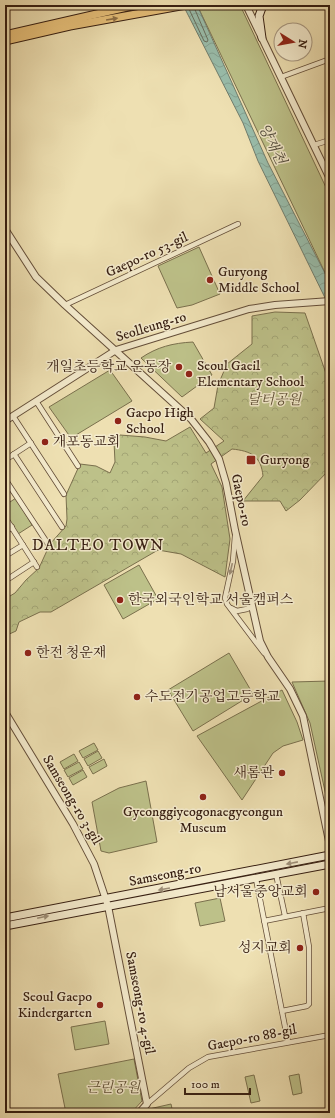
<svg xmlns="http://www.w3.org/2000/svg" width="335" height="1118" viewBox="0 0 335 1118" font-family="'IM FELL DW Pica','Noto Serif KR',serif">
<defs>
<pattern id="forest-crowns" width="20" height="18" patternUnits="userSpaceOnUse"><rect width="20" height="18" fill="#bdc189"/><path d="M2 6a3 3 0 1 1 6 0M12 15a3 3 0 1 1 6 0" fill="none" stroke="#a3a575"/></pattern>
<pattern id="water-waves" width="16" height="10" patternUnits="userSpaceOnUse"><rect width="16" height="10" fill="#99bdab"/><path d="M0 5q4-4 8 0t8 0" fill="none" stroke="#84a292"/></pattern>
</defs>
<rect width="100%" height="100%" fill="#eee0b2"/>
<filter id="stains"><feTurbulence type="fractalNoise" baseFrequency=".005" numOctaves="4"/><feColorMatrix values="0 0 0 0 .2 0 0 0 0 .09 0 0 0 0 .02 0 0 0 .5 -.17"/></filter>
<radialGradient id="worn" r=".72"><stop offset=".6" stop-color="#630" stop-opacity="0"/><stop offset="1" stop-color="#630" stop-opacity=".3"/></radialGradient>
<g fill="#bdc189" stroke="#7a704d">
<polygon points="214,5 240,5 330,196 330,283 199,9"/>
<polygon points="199,247 220,294 192,305 177,308 158,266"/>
<path d="M193,342L212,375L182,397L141,358C157,347 173,343 193,342Z"/>
<polygon points="110,370 132,401 71,438 49,407"/>
<polygon points="16,498 32,525 18,534 5,514 5,500 7,504"/>
<polygon points="139,565 158,599 123,619 104,585"/>
<polygon points="229,653 253,694 193,731 168,690"/>
<polygon points="330,681 330,814 310,723 292,682"/>
<polygon points="282,690 297,722 303,740 283,746 273,753 242,800 197,736"/>
<polygon points="94,743 98,750 83,758 79,751"/>
<polygon points="98,751 102,758 88,766 84,759"/>
<polygon points="74,754 78,761 64,769 60,762"/>
<polygon points="104,759 107,766 93,774 89,767"/>
<polygon points="79,762 83,769 68,777 64,770"/>
<polygon points="83,770 87,777 73,785 69,778"/>
<polygon points="146,781 157,842 109,853 101,851 92,802 119,788"/>
<polygon points="220,898 225,921 200,926 195,903"/>
<polygon points="105,1021 109,1044 75,1050 71,1027"/>
<polygon points="134,1059 142,1101 131,1113 66,1113 58,1074"/>
<polygon points="299,1074 302,1093 293,1095 289,1076"/>
<polygon points="254,1075 260,1101 251,1103 245,1077"/>
<polygon points="171,1104 173,1113 150,1113 149,1109"/>
</g>
<path fill="url(#forest-crowns)" stroke="#7a704d" d="M275,312L305,313L330,385V469L300,500L286,511L280,501H243L263,476C261,456 251,451 232,449L211,464L222,487L230,539L225,577L181,554L158,550L51,612H40L19,622L16,631L5,636V599L15,593L26,580L39,568L50,544L66,526L67,519L66,495L80,464L96,466L110,473L115,462L114,442L120,435L145,437L166,441L190,427L206,453L224,441L200,419L214,408L218,385L227,364L252,344V316Z"/>
<polygon fill="url(#water-waves)" stroke="#717d6d" points="183,5 197,5 268,163 330,283 330,308 258,161 243,123"/>
<g fill="none" stroke-linecap="round" stroke-linejoin="round">
<polyline stroke="#686e5e" stroke-width="1" points="189,9 204,41 207,42 208,40 193,5"/>
<defs>
<g id="minor">
<polyline points="281,77 330,59"/>
<polyline points="314,145 330,140"/>
<polyline points="65,305 238,224"/>
<polyline points="36,401 78,466"/>
<polyline points="13,416 64,494"/>
<polyline points="14,454 62,527"/>
<polyline points="5,460 31,443"/>
<polyline points="5,479 48,544"/>
<polyline points="5,517 37,567"/>
<polyline points="5,532 12,527"/>
<polyline points="235,536 233,561 225,598 227,604 264,653"/>
<polyline points="5,556 23,545"/>
<polyline points="5,581 34,562"/>
<polyline points="231,608 237,611 247,609 252,606"/>
<polyline points="276,874 285,916"/>
<polyline points="256,879 288,1042"/>
<polyline points="264,921 330,908"/>
<polyline points="282,1011 307,1006 309,1004 309,947 303,913"/>
<polyline points="147,1104 189,1068 208,1057 330,1035"/>
</g>
<g id="tertiary">
<polyline points="246,5 330,179"/>
<polyline points="5,229 36,277 65,305 191,419 209,442 219,459 226,483 235,530 260,641 268,657 290,689 303,716 330,846"/>
<polyline points="5,421 116,350 249,309 275,305 330,301"/>
<polyline points="5,712 73,824 94,864 108,906 147,1104 139,1113"/>
</g>
<g id="secondary">
<polyline points="262,38 259,16 263,5"/>
<polyline points="5,918 330,855"/>
<polyline points="5,926 330,864"/>
</g>
<g id="primary">
<polyline points="5,35 136,5"/>
<polyline points="5,41 70,26 186,5"/>
</g>
</defs>
<use href="#minor" stroke="#644e39" stroke-width="6"/>
<use href="#tertiary" stroke="#644e39" stroke-width="8"/>
<use href="#secondary" stroke="#361e11" stroke-width="9"/>
<use href="#primary" stroke="#361e11" stroke-width="9"/>
<use href="#minor" stroke="#f4ebcd" stroke-width="4.5"/>
<use href="#tertiary" stroke="#f4ebcd" stroke-width="6"/>
<use href="#secondary" stroke="#f4ebcd" stroke-width="7"/>
<use href="#primary" stroke="#e7c079" stroke-width="7"/>
</g>
<defs><path id="oneway-solid" d="M-6-.8H1V-3.2L6.5 0L1 3.2V.8H-6Z"/></defs>
<use fill="#8e6f45" href="#oneway-solid" transform="translate(112 19) rotate(-9)"/>
<g fill="#9e8f78">
<use href="#oneway-solid" transform="translate(231 569) rotate(103)"/>
<use href="#oneway-solid" transform="translate(292 863) rotate(169)"/>
<use href="#oneway-solid" transform="translate(164 889) rotate(170)"/>
<use href="#oneway-solid" transform="translate(43 917) rotate(-12)"/>
</g>
<g fill="#8f2418" stroke="#f4ebcd" stroke-width="1.5">
<circle cx="210" cy="280" r="4"/>
<circle cx="179" cy="367" r="4"/>
<circle cx="189" cy="374" r="4"/>
<circle cx="118" cy="421" r="4"/>
<circle cx="45" cy="442" r="4"/>
<rect x="246" y="455" width="10" height="10" rx="2"/>
<circle cx="120" cy="600" r="4"/>
<circle cx="28" cy="653" r="4"/>
<circle cx="137" cy="697" r="4"/>
<circle cx="282" cy="773" r="4"/>
<circle cx="203" cy="797" r="4"/>
<circle cx="316" cy="892" r="4"/>
<circle cx="300" cy="948" r="4"/>
<circle cx="100" cy="1005" r="4"/>
</g>
<g text-anchor="middle" dominant-baseline="central" stroke-width="3" stroke-linejoin="round" paint-order="stroke">
<g font-size="14" fill="#361e11" stroke="#f4ebcd">
<text transform="translate(147 255) rotate(-25)">Gaepo-ro 53-gil</text>
<text transform="translate(151 327) rotate(-17)">Seolleung-ro</text>
<text transform="translate(241 500) rotate(78)">Gaepo-ro</text>
<text transform="translate(72 800) rotate(59)">Samseong-ro 3-gil</text>
<text transform="translate(165 875) rotate(-11)">Samseong-ro</text>
<text transform="translate(140 1003) rotate(79)">Samseong-ro 4-gil</text>
<text transform="translate(252 1038) rotate(-11)">Gaepo-ro 88-gil</text>
</g>
<g font-size="14" fill="#361e11" stroke="#f4ebcd" text-anchor="start">
<text x="218" y="272">Guryong<tspan x="218" dy="16">Middle School</tspan></text>
<text x="197" y="366">Seoul Gaeil<tspan x="197" dy="16">Elementary School</tspan></text>
<text x="171" y="367" text-anchor="end">개일초등학교 운동장</text>
<text x="126" y="413">Gaepo High<tspan x="126" dy="16">School</tspan></text>
<text x="53" y="442">개포동교회</text>
<text x="260" y="460">Guryong</text>
<text x="128" y="600">한국외국인학교 서울캠퍼스</text>
<text x="36" y="653">한전 청운재</text>
<text x="145" y="697">수도전기공업고등학교</text>
<text x="274" y="773" text-anchor="end">새롬관</text>
<text x="203" y="812" text-anchor="middle">Gyeonggiyeogonaegyeongun<tspan x="203" dy="16">Museum</tspan></text>
<text x="308" y="892" text-anchor="end">남서울중앙교회</text>
<text x="292" y="948" text-anchor="end">성지교회</text>
<text x="92" y="997" text-anchor="end">Seoul Gaepo<tspan x="92" dy="16">Kindergarten</tspan></text>
</g>
<g font-size="14" font-style="italic" fill="#5e4f35" stroke="#f4ebcd">
<text x="274" y="400">달터공원</text>
<text x="113" y="1088">근린공원</text>
</g>
<g font-size="15" font-style="italic" fill="#544e3f" stroke="#f4ebcd">
<text transform="translate(272 144) rotate(64)">양재천</text>
</g>
<g font-size="16" letter-spacing="1" fill="#361e11" stroke="#f4ebcd">
<text x="98" y="545">DALTEO TOWN</text>
</g>
</g>
<rect width="335" height="1118" fill="none" stroke="#eee0b2" stroke-width="20"/>
<rect x="6" y="6" width="323" height="1106" fill="none" stroke="#361e11" stroke-width="2"/>
<rect x="10" y="10" width="315" height="1098" fill="none" stroke="#361e11"/>
<g transform="translate(293 42) rotate(101)"><circle r="19" fill="#f4ebcd" stroke="#a89982"/>
<path d="M0-3L7 15L0 10L-7 15Z" fill="#8f2418"/>
<text y="-6" font-size="11" font-weight="bold" text-anchor="middle" fill="#361e11">N</text>
</g>
<path d="M185 1088v6h65v-6" fill="none" stroke="#361e11" stroke-width="2"/>
<text x="191" y="1088" font-size="12" fill="#361e11" stroke="#f4ebcd" stroke-width="3" paint-order="stroke">100 m</text>
<rect width="100%" height="100%" filter="url(#stains)"/>
<rect width="100%" height="100%" fill="url(#worn)"/>
</svg>
